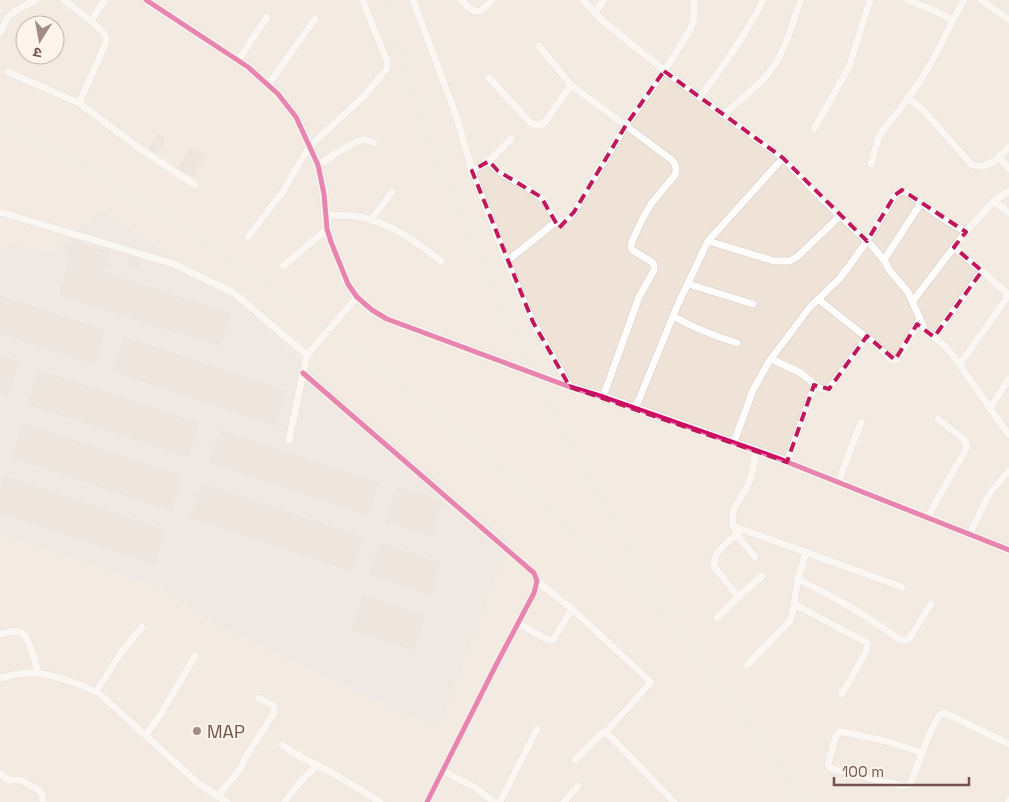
<svg xmlns="http://www.w3.org/2000/svg" width="1009" height="802" viewBox="0 0 1009 802" font-family="'Space Grotesk','Noto Sans Devanagari',sans-serif">
<rect width="100%" height="100%" fill="#f6f0ea"/>
<path fill="#efe2d7" fill-rule="evenodd" d="M0,0H1009V802H0ZM25,25H55V55H25Z"/>
<polygon fill="#e8e0db" points="101,210 232,297 334,391 509,541 438,729 216,625 161,588 0,534 0,250 12,246 53,251"/>
<g fill="#e2d8d1" stroke="#dfd3cc">
<polygon points="158,134 165,139 156,153 149,148"/>
<polygon points="191,148 204,156 192,176 178,168"/>
<polygon points="72,242 109,252 103,273 230,314 219,345 60,295 71,259 68,258"/>
<polygon points="130,256 139,259 137,268 128,266"/>
<polygon points="0,296 104,331 94,363 0,332"/>
<polygon points="125,338 285,391 274,425 114,371"/>
<polygon points="0,356 18,362 7,396 0,393"/>
<polygon points="39,371 198,423 188,456 29,404"/>
<polygon points="24,424 182,476 171,510 13,457"/>
<polygon points="221,431 378,483 367,515 210,462"/>
<polygon points="5,477 165,531 154,564 0,512 0,493"/>
<polygon points="202,485 362,538 351,570 191,517"/>
<polygon points="397,488 442,502 432,536 387,522"/>
<polygon points="381,544 440,564 430,594 370,574"/>
<polygon points="364,596 424,616 413,649 353,630"/>
</g>
<g fill="none" stroke-linecap="round" stroke-linejoin="round">
<defs>
<g id="minor">
<path d="M64,0C72,7 103,28 106,37C106,39 106,42 105,45L79,103"/>
<polyline points="413,0 457,118 472,171 507,261 533,322 570,387"/>
<path d="M461,0C476,15 478,16 492,0"/>
<polyline points="583,0 604,22 670,75 783,158 708,241 678,304 635,409"/>
<polyline points="908,0 935,11 953,20 964,0"/>
<polyline points="981,0 1009,20"/>
<polyline points="595,13 604,0"/>
<polyline points="91,21 105,0"/>
<polyline points="0,33 8,17 17,10 36,0"/>
<path d="M539,46L571,85L672,160C676,165 677,168 675,175L651,204L644,216L632,241L631,246L632,250L652,262L654,265V270L639,297L603,397"/>
<polyline points="238,61 267,17"/>
<polyline points="8,72 79,103 139,148 195,185"/>
<path d="M489,78L531,123C537,126 540,126 545,122L571,85"/>
<polyline points="268,85 315,19"/>
<path d="M699,97C716,77 730,56 744,34C751,23 758,12 763,0"/>
<path d="M908,98L924,111L971,164C986,172 999,157 1009,147"/>
<path d="M723,115C743,97 768,80 780,56C789,38 794,18 801,0"/>
<polyline points="814,129 849,67 870,0"/>
<polyline points="999,157 1009,169"/>
<polyline points="783,158 822,199 872,246 884,260 890,271 908,292 925,330 944,345 952,354 1009,435"/>
<path d="M489,161C501,179 526,183 541,198C548,204 551,213 556,222"/>
<polyline points="871,164 878,139 883,130 898,112 919,83 936,54 953,20"/>
<path d="M318,165C327,160 354,140 363,140C367,139 370,142 374,143"/>
<polyline points="472,171 489,161 511,139"/>
<polyline points="994,201 1009,213"/>
<polyline points="0,212 174,264 234,293 307,355"/>
<path d="M326,215C337,215 350,215 361,217C392,224 417,242 441,261"/>
<polyline points="371,220 392,192"/>
<polyline points="248,237 283,191 309,147 364,96 385,71 387,67 387,61 368,14 363,0"/>
<polyline points="708,241 774,261 790,261 797,257 840,216"/>
<polyline points="954,247 1007,293 1006,299 960,364"/>
<polyline points="884,260 921,203"/>
<path d="M507,261L547,229C557,217 563,227 574,212L626,125L664,71L689,32L694,20V0"/>
<polyline points="283,266 327,229"/>
<polyline points="688,284 753,304"/>
<polyline points="818,299 867,338"/>
<polyline points="913,301 968,229 994,201 1009,191"/>
<path d="M673,316C694,328 714,336 737,343"/>
<polyline points="934,337 982,271"/>
<polyline points="771,359 801,373 819,388 823,389 829,389 866,338 869,338 891,359 895,360 898,358 920,319"/>
<polyline points="303,373 534,573 537,581 534,593 496,665 427,802"/>
<polyline points="990,408 1009,379"/>
<polyline points="289,440 307,355 357,297"/>
<path d="M734,442L753,390L770,360L810,307L839,279L849,266L867,241L895,195C899,192 901,190 906,192L940,217L966,232"/>
<polyline points="787,462 815,384"/>
<polyline points="838,483 861,422"/>
<polyline points="927,518 967,447 965,440 938,419"/>
<polyline points="733,526 902,587"/>
<path d="M737,534C728,542 712,553 714,566L738,597"/>
<polyline points="969,535 987,498 992,490 1009,471"/>
<path d="M755,557C747,547 736,536 733,524C729,509 742,498 748,485C753,474 754,462 756,450"/>
<path d="M798,579C829,595 860,611 889,632C895,637 901,643 909,639L931,604"/>
<polyline points="537,581 572,609 651,682 605,733"/>
<polyline points="794,604 867,643 867,650 842,694"/>
<polyline points="717,618 738,597 762,576"/>
<polyline points="518,623 548,640 553,640 572,609"/>
<path d="M0,634C7,633 14,630 20,632C30,636 35,664 38,673"/>
<polyline points="747,665 790,621 793,611 798,579 806,552"/>
<path d="M0,678C10,676 20,672 31,673C50,673 85,685 101,695L199,784L227,802"/>
<polyline points="96,692 120,654 142,627"/>
<polyline points="146,735 162,712 195,656"/>
<polyline points="282,745 299,756 331,772 380,802"/>
<path d="M923,753L886,741L843,732H840L836,736L828,764L830,767L833,769L903,786L909,785L911,783C916,770 932,721 941,714C942,714 944,714 945,713L1009,744"/>
<polyline points="575,760 602,733 608,734 674,802"/>
<polyline points="443,771 476,788 494,802"/>
<polyline points="0,774 9,780 20,780 39,790 42,795 43,802"/>
<polyline points="218,796 240,769 245,758 274,713 274,706 259,698"/>
<polyline points="285,802 298,784 317,765"/>
<polyline points="500,802 537,729"/>
<polyline points="564,802 578,786"/>
<polyline points="1008,802 1009,800"/>
</g>
<polyline id="tertiary" points="146,0 248,67 278,94 296,117 318,165 324,194 327,229 331,242 348,284 357,297 372,310 387,319 570,387 603,397 777,458 1009,550"/>
</defs>
<use href="#minor" stroke="#d4cbc6" stroke-width="8"/>
<use href="#tertiary" stroke="#d4cbc6" stroke-width="10"/>
<use href="#minor" stroke="#fefdfc" stroke-width="7"/>
<use href="#tertiary" stroke="#fefdfc" stroke-width="9"/>
<g stroke="#e4e2e4" stroke-width="2.5" stroke-dasharray="8 5" stroke-linecap="butt">
<polyline points="387,0 399,44 433,149 481,260 532,373 589,477 655,587 677,620"/>
<polyline points="0,121 101,177 204,241 279,294 400,385 550,510 615,565 664,614 696,651 804,802"/>
</g>
<defs>
<g id="cycleway">
<polyline points="146,0 248,67 278,94 296,117 318,165 324,194 327,229 331,242 348,284 357,297 372,310 387,319 570,387 603,397 777,458 1009,550"/>
<polyline points="303,373 534,573 537,581 534,593 496,665 427,802"/>
</g>
</defs>
<use href="#cycleway" stroke="#fef4eb" stroke-width="8"/>
<use href="#cycleway" stroke="#d6006c" stroke-width="5"/>
</g>
<path d="M0 0H1009V802H0ZM664,71L783,158L867,241L895,195L902,190L966,232L954,247L982,271L934,337L917,324L895,360L867,336L829,389L814,385L787,462L570,387L533,322L472,171L489,161L498,171L541,197L559,228L574,212L626,125Z" fill="#f6f0ea" fill-opacity=".55" fill-rule="evenodd"/>
<path fill="none" stroke="#c2185b" stroke-width="4" stroke-dasharray="10 6" stroke-linejoin="round" d="M664,71L783,158L867,241L895,195L902,190L966,232L954,247L982,271L934,337L917,324L895,360L867,336L829,389L814,385L787,462L570,387L533,322L472,171L489,161L498,171L541,197L559,228L574,212L626,125Z"/>
<circle fill="#a18b83" stroke="#fef4eb" stroke-width="2" cx="197" cy="731" r="5"/>
<g text-anchor="middle" dominant-baseline="central" stroke-width="4.5" stroke-linejoin="round" paint-order="stroke">
<g font-size="18" fill="#73554b" stroke="#fef4eb" text-anchor="start">
<text x="207" y="731">MAP</text>
</g>
</g>
<g transform="translate(40 40) rotate(191)"><circle r="24" fill="#fef4eb" stroke="#c6b4ab"/>
<path d="M0-4L9 19L0 12L-9 19Z" fill="#a18b83"/>
<text y="-8" font-size="14" font-weight="bold" text-anchor="middle" fill="#73554b">उ</text>
</g>
<path d="M834 777v8h135v-8" fill="none" stroke="#73554b" stroke-width="2.5"/>
<text x="842" y="777" font-size="15" fill="#73554b" stroke="#fef4eb" stroke-width="4" paint-order="stroke">100 m</text>
</svg>
